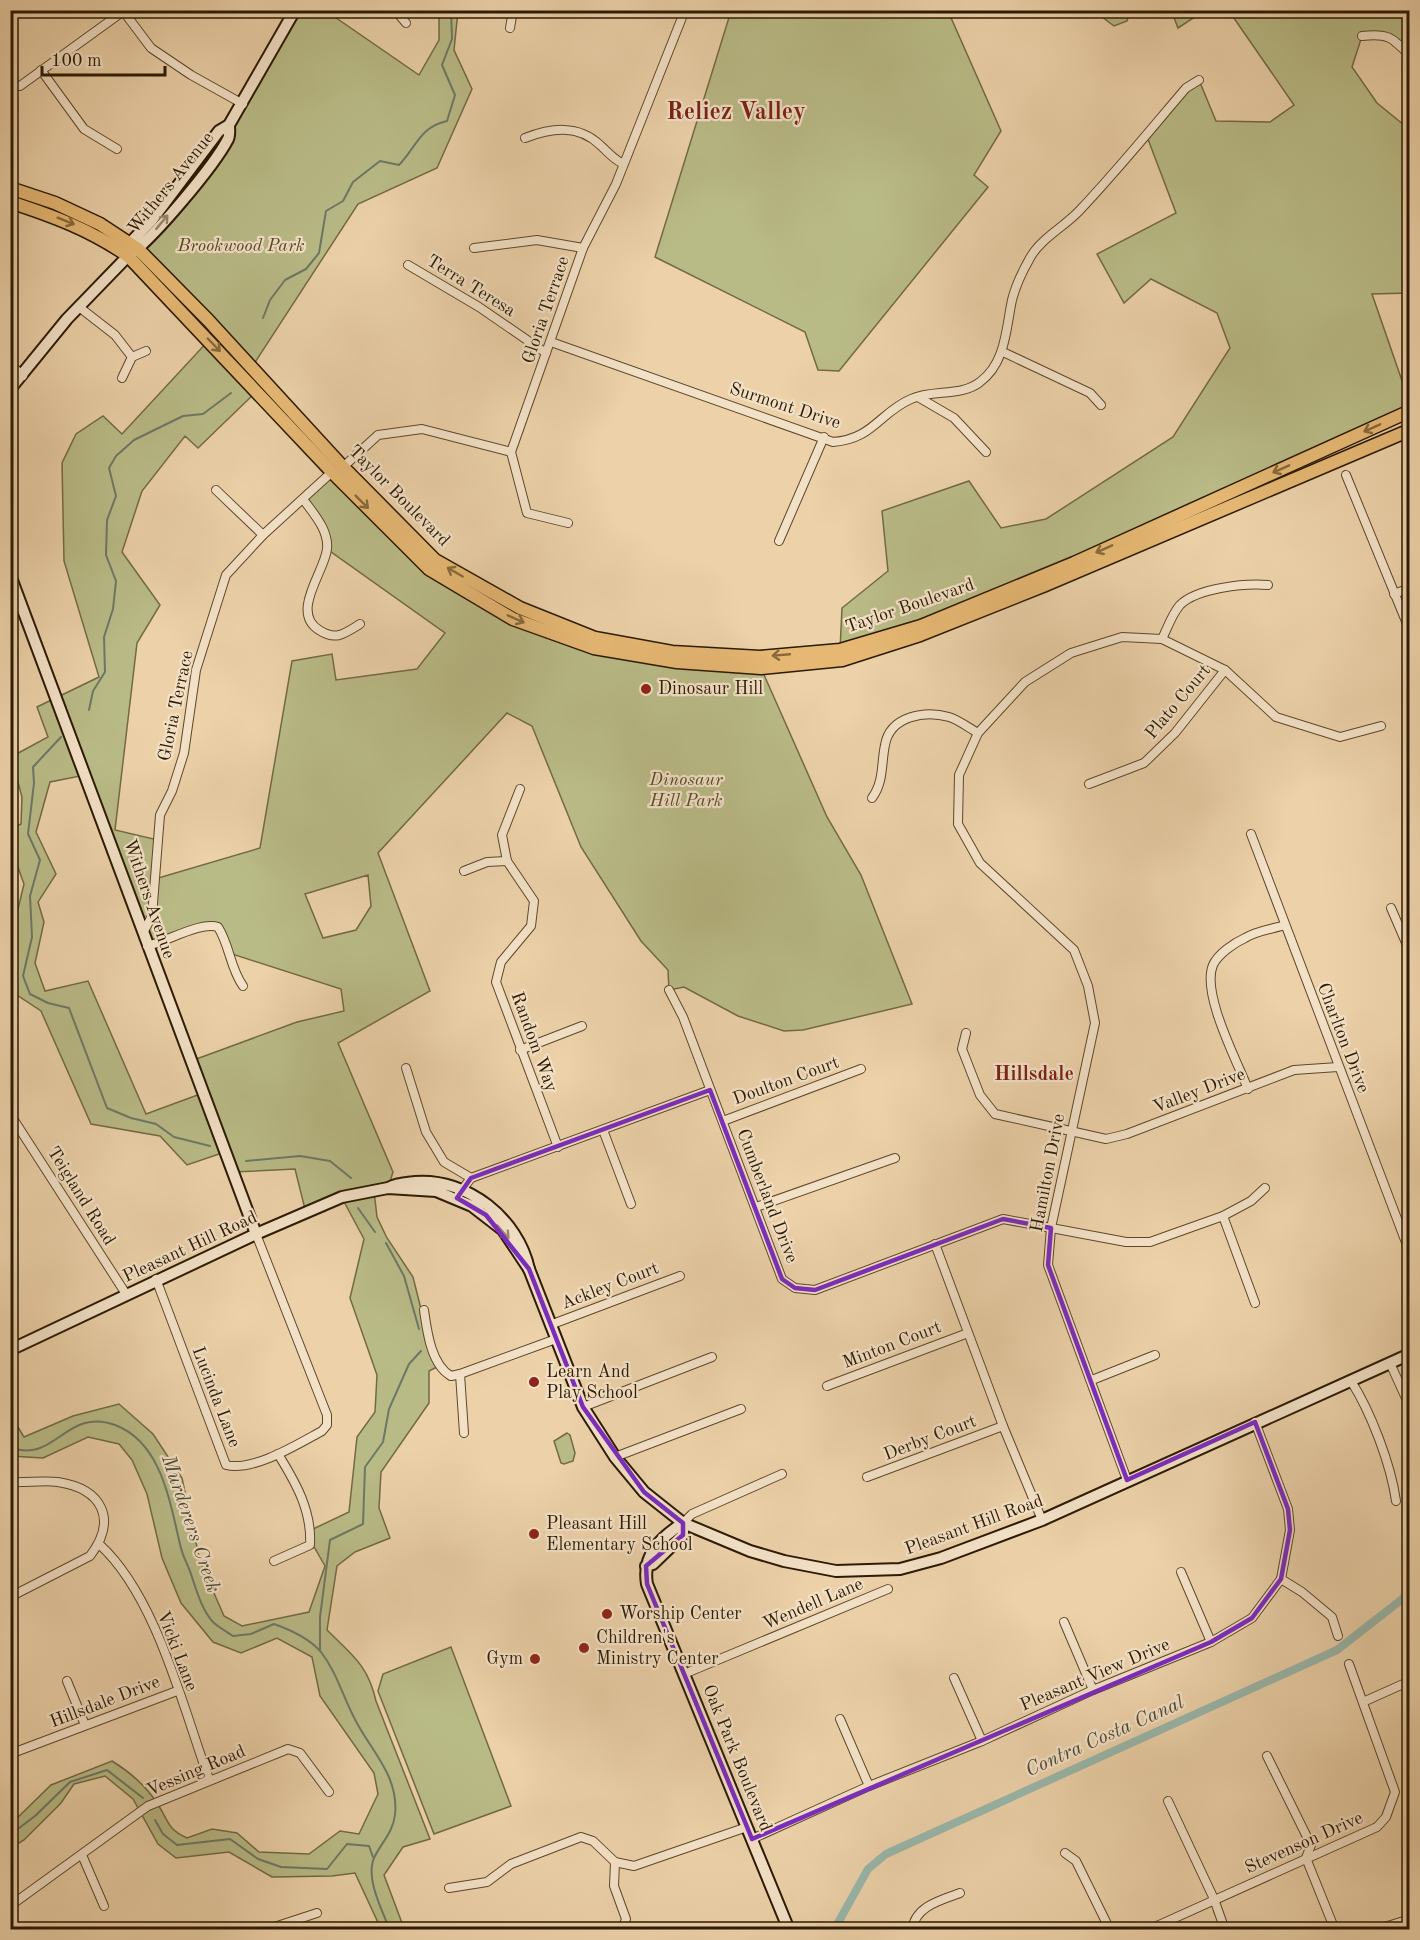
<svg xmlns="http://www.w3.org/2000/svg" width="1420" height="1940" viewBox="0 0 1420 1940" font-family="'Old Standard TT',serif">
<rect width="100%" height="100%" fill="#ecd1a9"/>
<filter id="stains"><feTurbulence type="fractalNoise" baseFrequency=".00333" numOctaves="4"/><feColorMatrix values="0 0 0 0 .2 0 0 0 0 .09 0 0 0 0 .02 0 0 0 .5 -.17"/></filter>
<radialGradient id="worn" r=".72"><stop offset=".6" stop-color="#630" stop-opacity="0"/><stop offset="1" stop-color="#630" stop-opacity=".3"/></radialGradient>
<g fill="#b9bb87" stroke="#726a44" stroke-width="1.5" fill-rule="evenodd">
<polygon points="295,11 326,11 419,75 439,40 439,11 458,11 454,50 472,89 437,168 358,204 252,367 138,249 211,164 229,125"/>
<polygon points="731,11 948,11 1001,131 974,175 988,187 839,371 818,370 805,332 655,257"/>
<polygon points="1090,11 1130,11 1127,21 1114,26 1098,14"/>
<polygon points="1178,11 1178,10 1204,11 1178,28 1173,15"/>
<polygon points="1229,11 1409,11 1409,56 1396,41 1362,36 1352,67 1377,103 1409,129 1409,293 1372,294 1409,401 1409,411 921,626 840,650 842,608 888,571 882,511 969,481 1001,528 1046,519 1173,437 1230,348 1217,313 1151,279 1124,303 1097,254 1176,213 1146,134 1199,80 1216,121 1270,122 1294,105"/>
<path d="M209,340L257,391L198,448L185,436L142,491L122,552L160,605L137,643L115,830L158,840L155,879L260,848L292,661L332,654L336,680L417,669L445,633L327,549L325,535L303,499L332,472L429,569L513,619L761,668L827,817L861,875L912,1004L803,1030L784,1031L738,1016L684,987L669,990L668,970L641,941L581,847L532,726L507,713L378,853L430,991L338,1043L393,1172L388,1188L374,1191L377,1217L387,1238L413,1277L429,1341L441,1365L429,1371V1403L381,1472L379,1508L390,1538L355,1552L337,1566L327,1630C352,1655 368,1665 376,1701L430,1839L403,1847L384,1875L402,1923L424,1929H381L355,1873L332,1876L272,1877L229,1852L176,1858L158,1844L133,1799L105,1776L74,1784L61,1803L24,1840L11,1848V1824L51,1785L112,1761C130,1772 145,1785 157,1803C169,1821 166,1828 187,1838L212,1829L237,1833L259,1852L309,1854L340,1831L359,1834L378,1794L374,1773L320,1696L312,1657L277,1638L241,1653L213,1642L181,1603L162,1558L147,1494L132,1460L119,1444L88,1437L43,1458L11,1456V1416L24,1437L73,1416L119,1404L153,1434L182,1478L200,1561L224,1616L242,1626L309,1612L325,1566L313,1545L311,1530L349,1512L357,1437L375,1412L377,1375L350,1298L364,1239L342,1198L306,1213L295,1169L234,1172L225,1152L187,1165L160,1136L91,1124L41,1011L11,991V938L24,884L11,848V829L21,824L22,797L11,757L48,737L37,707L99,677L64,561L62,463L76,434L103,416L122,434ZM85,775L147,946L212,925L224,937L229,953L341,989L344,1011L297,1022L191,1061L203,1093L146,1114L88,981L45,991L35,963L44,922L38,902L56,874L36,832L50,782ZM368,875L371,906L356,930L323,938L305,894Z"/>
<polygon points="567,1433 570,1435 575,1453 573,1461 564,1464 561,1463 554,1441"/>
<polygon points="451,1647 511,1806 434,1834 378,1691 383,1674"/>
</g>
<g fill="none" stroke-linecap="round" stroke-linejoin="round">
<g stroke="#6d7867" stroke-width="2">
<path d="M263,318L270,300L285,280L306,269L319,253L326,211L343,201L353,182L380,161L399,165C417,146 420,127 447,121L455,95L442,65L452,39L451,10"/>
<polyline points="89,710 93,691 105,672 104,637 113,609 116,581 106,555 107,520 116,496 109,468 116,456 134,440 183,416 203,414 231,393"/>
<polyline points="61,737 33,767 34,783 28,834 40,860 30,896 32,937 23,976 30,994 48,1003 69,1008 107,1108 131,1118 156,1124 174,1137 210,1146"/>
<polyline points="246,1161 300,1156 330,1161 351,1178"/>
<polyline points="358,1208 375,1232"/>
<polyline points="386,1243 404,1276 419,1329"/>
<path d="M10,1447C55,1465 65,1407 115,1425C163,1443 170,1505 181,1548C183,1557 188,1565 191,1574C196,1589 202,1611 214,1623C220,1628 227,1632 233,1636L251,1634L274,1624C291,1630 309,1638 321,1652C338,1674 344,1701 358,1725C374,1754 399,1778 395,1815C393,1832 382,1842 375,1856C364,1876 382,1910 390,1930"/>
<polyline points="320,1649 320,1617 330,1540 363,1524 365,1467 383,1442 389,1409 409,1364 421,1351"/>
<polyline points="155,1820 163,1834 177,1845 230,1839 258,1859 281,1867 327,1869 347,1844 369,1846 373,1857"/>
<polyline points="10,1835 35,1816 70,1782 107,1770 143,1798"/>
</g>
<polyline stroke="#99b7ab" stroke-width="8" points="834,1930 868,1869 886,1854 1337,1650 1410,1593"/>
<defs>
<g id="street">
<polyline points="395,10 406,23"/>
<polyline points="124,12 151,48 191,75 243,104"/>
<polyline points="510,28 513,10"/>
<path d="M1362,36C1388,33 1392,37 1410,56"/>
<polyline points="41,70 84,129 117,149"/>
<polyline points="10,86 20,86 125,10"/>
<path d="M525,138C551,128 578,124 600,145C607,151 613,159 622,163"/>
<polyline points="474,248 537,240 583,248"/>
<polyline points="408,265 479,307 546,353"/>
<polyline points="10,278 12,279"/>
<polyline points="79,307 115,335 132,357"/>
<path d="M551,342L833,442C873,439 879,413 911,399C933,389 961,397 980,382C1006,363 1006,328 1012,300C1016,284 1022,272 1030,258C1040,239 1064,227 1079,211C1116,172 1151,129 1186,88L1199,80"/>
<polyline points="1003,352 1090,393 1101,405"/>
<polyline points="10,364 23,376"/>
<polyline points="122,378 132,357 146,351"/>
<polyline points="918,397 954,418 986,452"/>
<polyline points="511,452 583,248 616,184 685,10"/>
<polyline points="511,452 527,513 568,523"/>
<polyline points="343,467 378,435 422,429 511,452"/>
<polyline points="1346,475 1410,631"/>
<polyline points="216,490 263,535"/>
<path d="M303,499C313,513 329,530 327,549C325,571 290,612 319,630C336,641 344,634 360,624"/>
<polyline points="779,541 824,437"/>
<polyline points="1394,594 1410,588"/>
<path d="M1162,639C1167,629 1172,614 1180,605C1197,588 1245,583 1268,585"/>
<polyline points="1089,784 1144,763 1175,733 1225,670"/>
<polyline points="520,789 502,835 507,861 534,901 531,926 501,962 496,982 558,1147"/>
<path d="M872,798C884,782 881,764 885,745C890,716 925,710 949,717C959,720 969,728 978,733"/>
<polyline points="1251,834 1410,1253"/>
<polyline points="464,871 487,862 507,861"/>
<polyline points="1391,908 1410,952"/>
<polyline points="144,931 152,916 160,815 172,791 184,753 196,670 226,575 263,535 332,472"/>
<path d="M147,946C166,942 201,921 218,927C230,946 230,968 243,986"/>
<polyline points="669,990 683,1017 782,1279 795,1288 815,1290 1003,1219 1126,1242 1150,1242 1223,1216 1251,1201 1265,1188"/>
<polyline points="966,1033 962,1049 980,1095 995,1114 1106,1139 1127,1134 1294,1070 1338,1067"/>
<polyline points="520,1050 582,1026"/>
<polyline points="406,1068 426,1132 444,1162 471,1178"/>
<path d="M1248,1089C1237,1061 1201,993 1213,965C1218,954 1234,943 1245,938C1256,931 1272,929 1285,925"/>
<polyline points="10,1114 126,1294"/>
<polyline points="723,1121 861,1069"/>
<polyline points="603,1130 631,1204"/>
<polyline points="459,1194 471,1178 710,1090"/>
<polyline points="756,1207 895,1158"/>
<polyline points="1223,1216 1255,1303"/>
<polyline points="935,1244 1003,1426 1042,1520"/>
<path d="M156,1279L226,1465C253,1472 298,1444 322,1431L327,1425V1415L256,1234"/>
<path d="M424,1310C427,1331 431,1365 451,1376L460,1374L464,1433"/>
<polyline points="550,1325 680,1276"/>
<polyline points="1390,1363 1410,1407"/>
<polyline points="460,1374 556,1339"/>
<polyline points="1092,1380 1155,1355"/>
<path d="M1351,1381C1371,1412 1391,1465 1396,1501"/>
<polyline points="827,1386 968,1333"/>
<polyline points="583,1407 712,1357"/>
<polyline points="615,1457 741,1409"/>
<polyline points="867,1477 1003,1426"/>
<polyline points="1127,1480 1048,1265 1051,1228 1095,1023 1088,986 1074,950 980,863 958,824 959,775 978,733 1025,682 1071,653 1122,637 1162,639 1225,670 1276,717 1340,737 1381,726"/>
<path d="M10,1482C26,1483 43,1480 58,1482C102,1489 118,1519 90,1556L10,1597"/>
<polyline points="683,1523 692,1514 782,1474"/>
<path d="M99,1544C156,1595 183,1708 209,1779"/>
<path d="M274,1561L310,1545C312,1511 296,1483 278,1454"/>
<polyline points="1181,1572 1211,1642"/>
<polyline points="1281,1579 1302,1592 1332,1617 1338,1636"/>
<polyline points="1064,1622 1093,1690"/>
<polyline points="684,1674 888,1589"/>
<polyline points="954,1678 982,1741"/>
<polyline points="67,1681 85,1725"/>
<polyline points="1363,1702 1410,1681"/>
<polyline points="840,1719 869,1786"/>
<polyline points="10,1754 177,1691"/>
<polyline points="1267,1756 1311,1845 1306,1858 1335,1930"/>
<polyline points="1168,1801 1214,1899 1225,1930"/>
<polyline points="752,1839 869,1786 982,1741 1093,1690 1211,1642 1252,1618 1281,1579 1290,1530 1288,1509 1255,1422"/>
<polyline points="1065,1853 1076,1861 1110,1930"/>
<polyline points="82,1855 104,1906"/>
<polyline points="615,1862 614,1886 626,1919 622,1930"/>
<polyline points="449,1888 487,1882 511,1864 581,1837 593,1841 615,1862 634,1866 747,1827"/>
<polyline points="10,1906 148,1806 288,1749 300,1753 329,1792"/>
<polyline points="265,1930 317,1913"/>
<path d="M912,1930C915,1906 941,1900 960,1893"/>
<polyline points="1148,1930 1377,1827 1386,1817 1395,1792 1349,1664"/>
<polyline points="1375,1930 1410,1919"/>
</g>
<g id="secondary">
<path d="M229,125C229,130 230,135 228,139C214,166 152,240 128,256L130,243L152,220L219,131L229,125L295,10"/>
<polyline points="10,389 67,319 128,256"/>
<polyline points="10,575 256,1234"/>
<polyline points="529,1269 583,1407 615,1457 644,1492 683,1523 750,1551 784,1561 836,1571 900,1569 941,1558 1042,1520 1410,1354"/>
<path d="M10,1350L256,1234L342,1197L388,1188L436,1191L472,1206L503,1230L529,1269C518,1219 468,1178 415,1182C406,1183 397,1183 388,1188"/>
<path d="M683,1523C660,1538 642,1555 647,1584L789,1930"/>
<polyline points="646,1566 653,1564 683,1535 683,1523"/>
</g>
<g id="primary">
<polyline points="10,188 55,203 100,224 138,249 208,320 343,467 435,560 520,608 595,638 672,652 760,657 840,650 921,626 1074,563 1410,411"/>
<path d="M10,202C53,216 91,230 128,256L332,472L429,569L513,619L594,648L677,662L761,668L842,660L920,635L1043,586L1410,430"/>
</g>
</defs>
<use href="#street" stroke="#5c482b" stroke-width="10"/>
<use href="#secondary" stroke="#2c1a01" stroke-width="14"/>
<use href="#primary" stroke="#2c1a01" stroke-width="15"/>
<use href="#street" stroke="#f3e1c7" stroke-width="8"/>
<use href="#secondary" stroke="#f3e1c7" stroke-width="10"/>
<use href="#primary" stroke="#e6b874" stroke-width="12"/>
</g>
<defs><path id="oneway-shaft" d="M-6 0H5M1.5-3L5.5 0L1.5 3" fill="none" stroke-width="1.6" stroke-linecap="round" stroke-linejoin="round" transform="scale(1.5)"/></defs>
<g stroke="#89693a">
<use href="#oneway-shaft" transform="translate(66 221) rotate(22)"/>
<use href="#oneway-shaft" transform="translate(214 345) rotate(46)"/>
<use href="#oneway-shaft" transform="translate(1372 428) rotate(156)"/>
<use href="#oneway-shaft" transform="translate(1281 469) rotate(156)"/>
<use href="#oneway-shaft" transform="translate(362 502) rotate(45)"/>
<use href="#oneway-shaft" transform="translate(1104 549) rotate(156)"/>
<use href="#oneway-shaft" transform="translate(455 572) rotate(-150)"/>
<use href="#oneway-shaft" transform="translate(516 619) rotate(24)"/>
<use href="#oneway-shaft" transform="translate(781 655) rotate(175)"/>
</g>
<g stroke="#99876e">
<use href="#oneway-shaft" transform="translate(162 222) rotate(-50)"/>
<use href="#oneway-shaft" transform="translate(503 1232) rotate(49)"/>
</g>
<path fill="none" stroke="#7b2cbf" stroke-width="4.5" stroke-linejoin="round" d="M710,1090L782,1279L795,1288L815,1290L1003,1219L1051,1228L1048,1265L1127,1480L1255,1422L1288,1509L1290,1530L1281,1579L1252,1618L1211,1642L752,1839L647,1584L646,1566L683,1535V1523L644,1492L583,1407L529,1269L486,1215L457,1198L471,1178Z"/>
<g fill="#8f2418" stroke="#f3e1c7" stroke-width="2">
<circle cx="646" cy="689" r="6"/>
<circle cx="534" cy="1382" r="6"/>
<circle cx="534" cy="1534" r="6"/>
<circle cx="607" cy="1614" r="6"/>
<circle cx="584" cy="1648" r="6"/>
<circle cx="535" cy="1659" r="6"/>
</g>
<g text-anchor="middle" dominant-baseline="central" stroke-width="4.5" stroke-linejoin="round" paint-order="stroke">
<g font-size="18" fill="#2c1a01" stroke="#f3e1c7">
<text transform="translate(171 183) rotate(-51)">Withers Avenue</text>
<text transform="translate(471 286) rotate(32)">Terra Teresa</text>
<text transform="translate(546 310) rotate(-71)">Gloria Terrace</text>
<text transform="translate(785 406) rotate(18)">Surmont Drive</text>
<text transform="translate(399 496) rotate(45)">Taylor Boulevard</text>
<text transform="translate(910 606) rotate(-19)">Taylor Boulevard</text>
<text transform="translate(1178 702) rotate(-50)">Plato Court</text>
<text transform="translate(176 706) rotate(-78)">Gloria Terrace</text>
<text transform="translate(149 899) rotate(71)">Withers Avenue</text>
<text transform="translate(1343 1038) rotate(69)">Charlton Drive</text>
<text transform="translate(534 1042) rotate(70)">Random Way</text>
<text transform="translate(786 1081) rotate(-20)">Doulton Court</text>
<text transform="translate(1199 1091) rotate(-21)">Valley Drive</text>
<text transform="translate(1048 1173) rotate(-79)">Hamilton Drive</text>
<text transform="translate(81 1196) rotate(58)">Teigland Road</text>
<text transform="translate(767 1196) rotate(69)">Cumberland Drive</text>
<text transform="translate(190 1247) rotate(-25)">Pleasant Hill Road</text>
<text transform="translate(610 1286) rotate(-21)">Ackley Court</text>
<text transform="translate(892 1345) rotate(-21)">Minton Court</text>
<text transform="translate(216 1397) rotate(69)">Lucinda Lane</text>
<text transform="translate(930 1438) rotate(-21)">Derby Court</text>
<text transform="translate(974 1525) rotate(-20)">Pleasant Hill Road</text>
<text transform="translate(813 1604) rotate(-23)">Wendell Lane</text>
<text transform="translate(177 1651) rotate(69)">Vicki Lane</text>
<text transform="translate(1095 1675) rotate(-23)">Pleasant View Drive</text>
<text transform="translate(105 1702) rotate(-21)">Hillsdale Drive</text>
<text transform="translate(737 1758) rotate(68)">Oak Park Boulevard</text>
<text transform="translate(196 1771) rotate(-23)">Vessing Road</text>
<text transform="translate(1304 1843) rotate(-24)">Stevenson Drive</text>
</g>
<g font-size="18" font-style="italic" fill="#564a29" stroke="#f3e1c7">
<text x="241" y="246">Brookwood Park</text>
<text x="686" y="780">Dinosaur<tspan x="686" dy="21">Hill Park</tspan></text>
</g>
<g font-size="18" fill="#2c1a01" stroke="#f3e1c7" text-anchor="start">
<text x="658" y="689">Dinosaur Hill</text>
<text x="546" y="1372">Learn And<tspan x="546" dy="21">Play School</tspan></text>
<text x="546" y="1524">Pleasant Hill<tspan x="546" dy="21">Elementary School</tspan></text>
<text x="619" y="1614">Worship Center</text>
<text x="596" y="1638">Children's<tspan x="596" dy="21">Ministry Center</tspan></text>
<text x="523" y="1659" text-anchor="end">Gym</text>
</g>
<g font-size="20" font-weight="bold" fill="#7a1f14" stroke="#f3e1c7">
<text x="1034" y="1075">Hillsdale</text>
</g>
<g font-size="20" font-style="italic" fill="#4d4934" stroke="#f3e1c7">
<text transform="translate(190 1524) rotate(71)">Murderers Creek</text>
<text transform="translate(1105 1737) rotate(-24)">Contra Costa Canal</text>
</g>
<g font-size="24" font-weight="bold" fill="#7a1f14" stroke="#f3e1c7">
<text x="736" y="113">Reliez Valley</text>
</g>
</g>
<rect width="1420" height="1940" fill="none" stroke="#ecd1a9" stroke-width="36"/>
<rect x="12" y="12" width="1396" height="1916" fill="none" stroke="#2c1a01" stroke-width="3"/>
<rect x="18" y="18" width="1384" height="1904" fill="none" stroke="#2c1a01" stroke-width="1.5"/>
<path d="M42 66v9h123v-9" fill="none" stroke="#2c1a01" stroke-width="3"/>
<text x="51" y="66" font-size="18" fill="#2c1a01" stroke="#f3e1c7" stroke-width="4.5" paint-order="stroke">100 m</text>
<rect width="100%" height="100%" filter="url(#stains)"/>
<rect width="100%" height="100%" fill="url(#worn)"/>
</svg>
